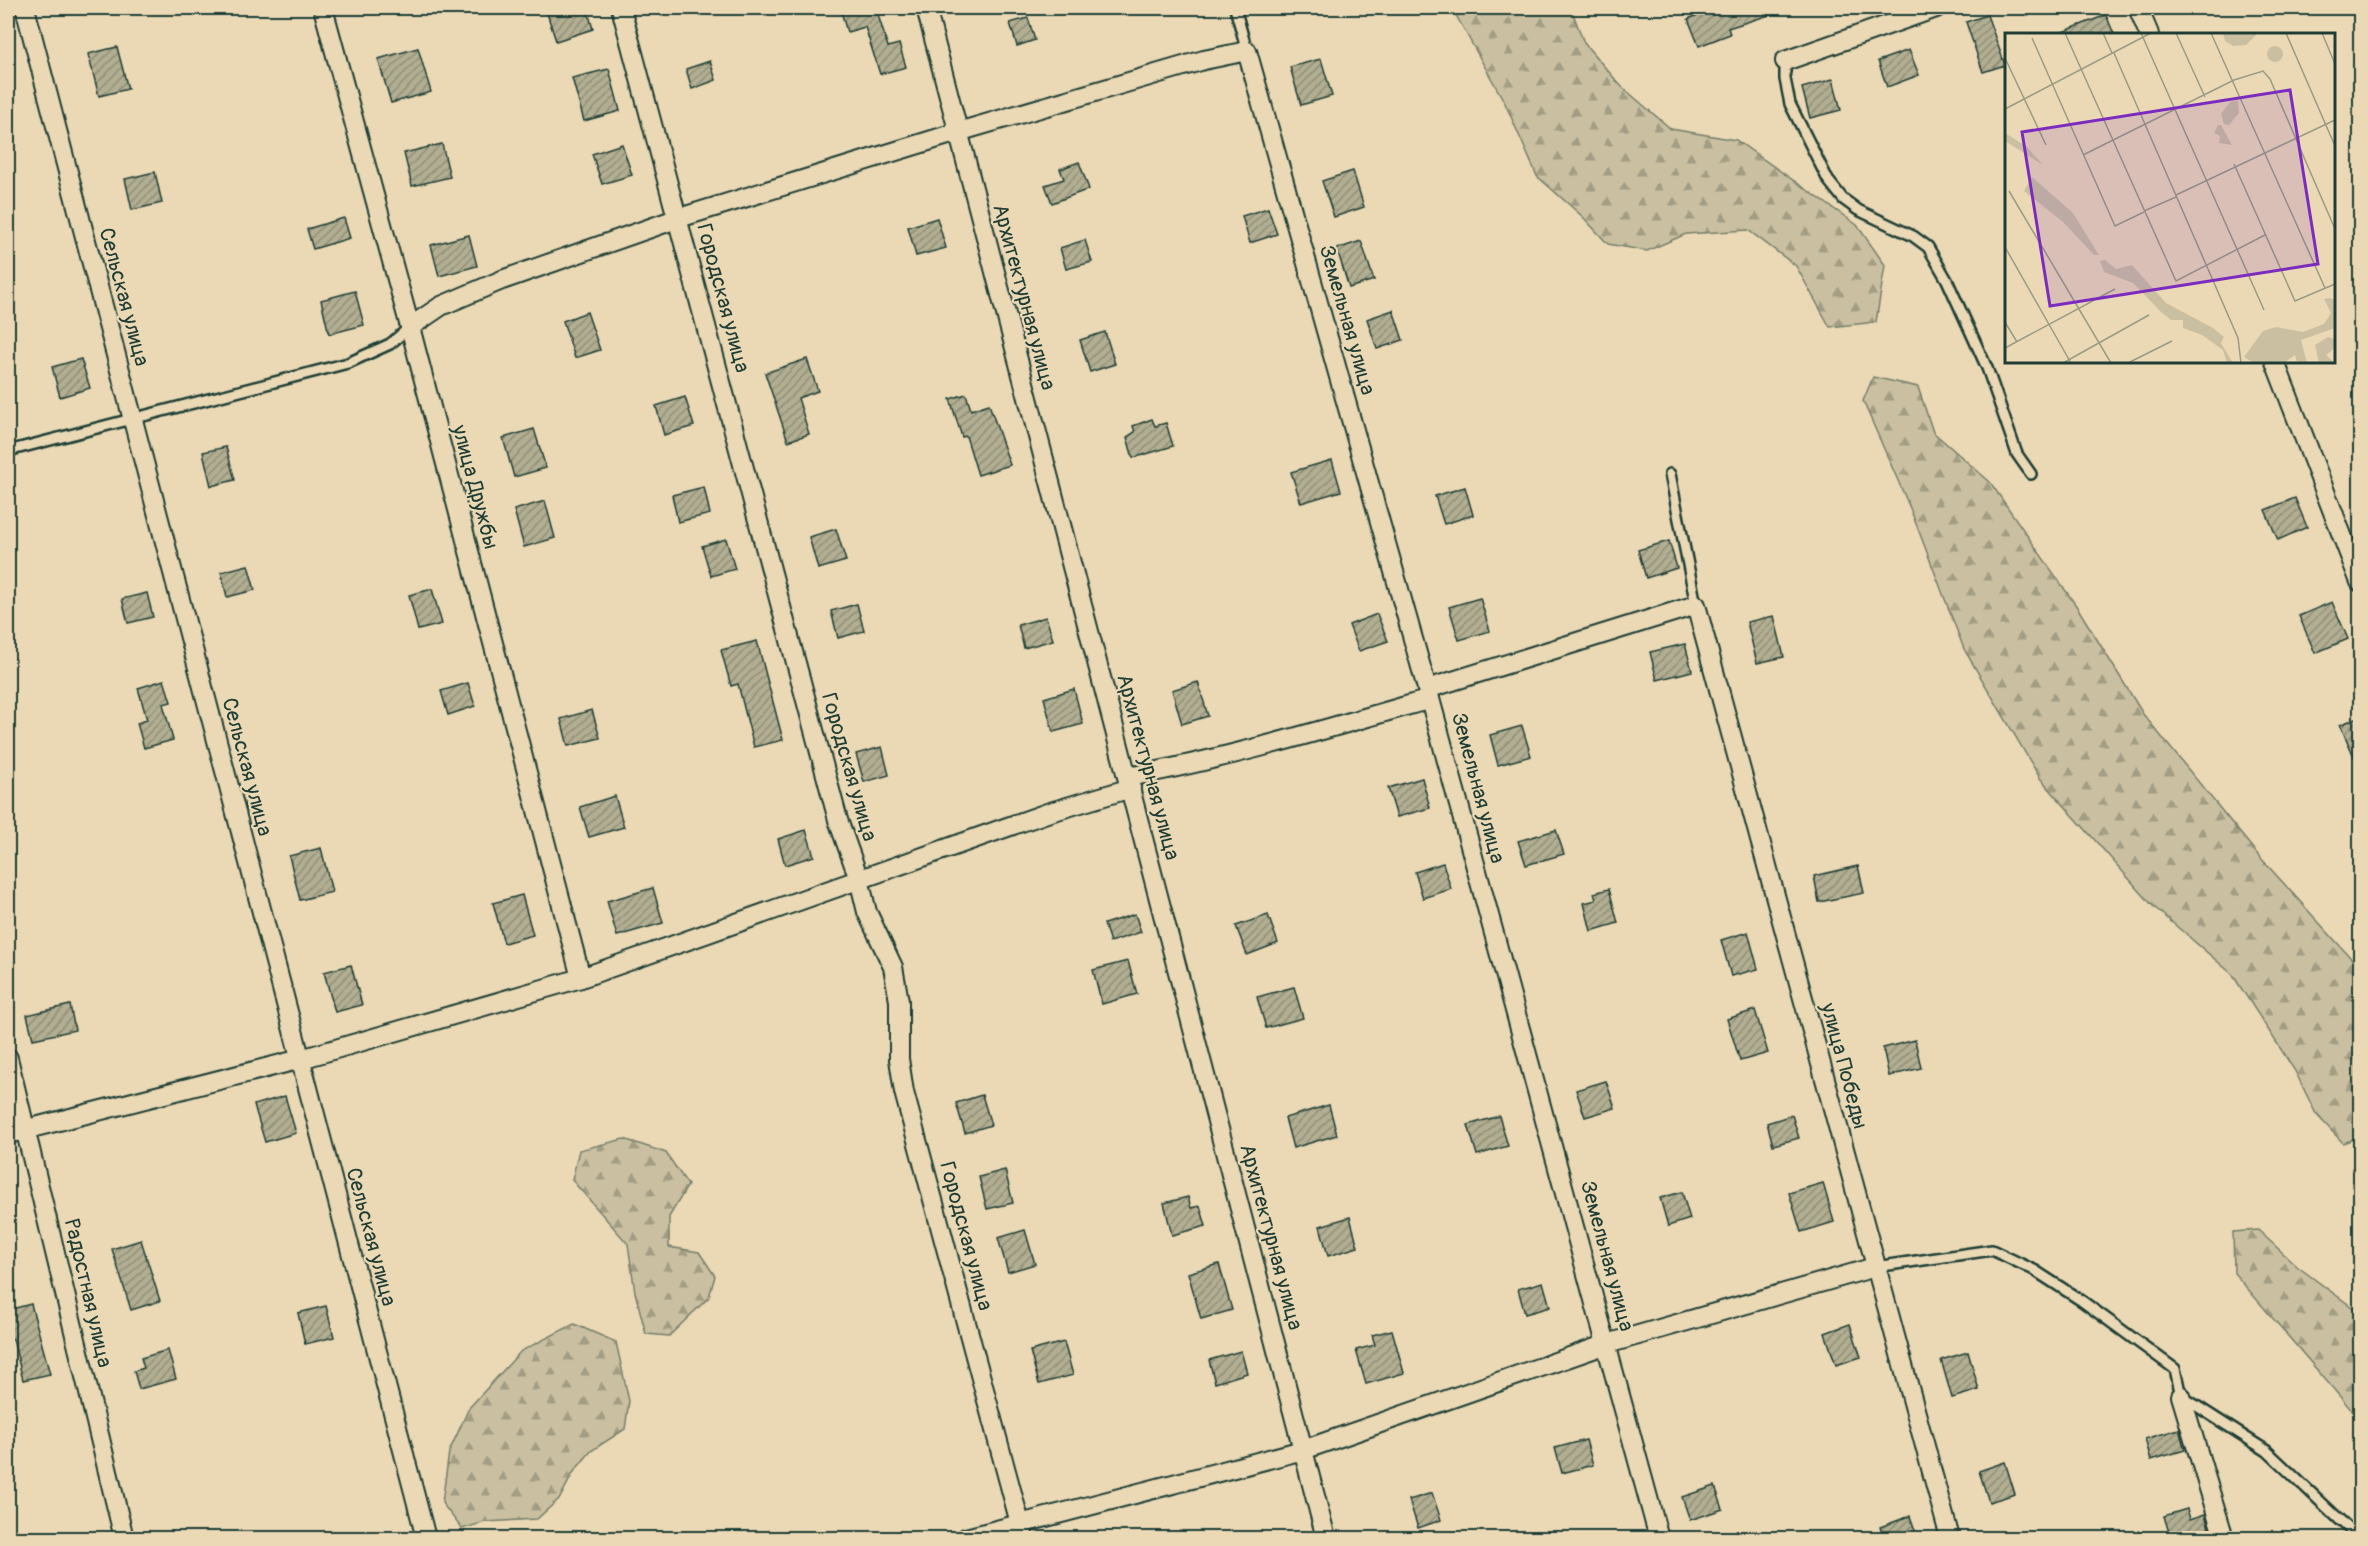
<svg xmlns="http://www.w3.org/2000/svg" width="2368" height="1546" viewBox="0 0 2368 1546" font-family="Pangolin,sans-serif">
<defs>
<pattern id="forest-firs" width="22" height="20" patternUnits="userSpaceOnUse" patternTransform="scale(1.5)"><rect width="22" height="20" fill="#cac0a1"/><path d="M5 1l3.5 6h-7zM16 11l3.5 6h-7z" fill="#a39d84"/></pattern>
<pattern id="building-hatch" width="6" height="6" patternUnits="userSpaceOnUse" patternTransform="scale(1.5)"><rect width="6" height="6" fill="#b2ae92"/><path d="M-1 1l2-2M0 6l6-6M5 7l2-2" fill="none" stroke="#908f78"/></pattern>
</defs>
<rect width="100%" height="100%" fill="#ebd9b6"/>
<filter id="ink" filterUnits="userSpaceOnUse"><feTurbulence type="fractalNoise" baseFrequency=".0167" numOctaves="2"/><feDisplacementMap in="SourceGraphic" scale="12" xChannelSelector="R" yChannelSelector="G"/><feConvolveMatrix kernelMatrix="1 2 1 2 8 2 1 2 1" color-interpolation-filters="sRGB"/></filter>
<g filter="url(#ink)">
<g fill="url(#forest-firs)" stroke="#747e6a" stroke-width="1.5">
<polygon points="1452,8 1571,8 1584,43 1621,86 1671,129 1736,140 1857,225 1885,265 1876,322 1830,327 1796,266 1748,230 1686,234 1647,251 1608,244 1583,217 1537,176 1505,103"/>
<polygon points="1873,377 1918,387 1933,432 1990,482 2077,607 2143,714 2258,855 2360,968 2360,1137 2343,1143 2316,1114 2295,1071 2232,974 2153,906 2040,778 1964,649 1910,508 1863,401"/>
<polygon points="624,1139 666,1153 688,1185 669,1217 669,1247 699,1252 715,1276 709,1297 669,1336 646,1334 635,1292 628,1244 572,1180 579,1150"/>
<polygon points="2258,1230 2298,1267 2360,1313 2360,1420 2234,1273 2233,1232"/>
<polygon points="574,1324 616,1342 629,1401 625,1429 591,1451 573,1473 560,1498 537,1519 485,1522 462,1529 442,1503 449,1452 469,1408 521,1351"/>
</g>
<g fill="url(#building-hatch)" stroke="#1f3d34" stroke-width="1.5">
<polygon points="555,8 587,8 593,29 556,41 546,10"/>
<polygon points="840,8 876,8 888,47 899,44 906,67 880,74 865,27 847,32"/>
<polygon points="1716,8 1781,8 1782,11 1728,28 1730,34 1699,46 1688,19"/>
<polygon points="1987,15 2005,65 1983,72 1966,22"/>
<polygon points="2106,15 2114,34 2060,34 2060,33"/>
<polygon points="1028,18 1035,40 1017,46 1010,23"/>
<polygon points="117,47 128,89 99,96 88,54"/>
<polygon points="418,48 431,92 391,103 378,59"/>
<polygon points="1909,50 1919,75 1887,87 1878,61"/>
<polygon points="1321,59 1332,96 1301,105 1290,67"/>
<polygon points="710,61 716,80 692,89 686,69"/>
<polygon points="609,69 620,111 584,121 572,78"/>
<polygon points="1833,79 1841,110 1810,118 1802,88"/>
<polygon points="442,144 450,177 412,186 404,153"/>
<polygon points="622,144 632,175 602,184 592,154"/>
<polygon points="1079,162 1089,189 1052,203 1045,185 1064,179 1060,169"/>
<polygon points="1353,171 1364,207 1334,217 1322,181"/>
<polygon points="155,172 162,203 132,210 125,179"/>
<polygon points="1268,208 1277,234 1250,243 1242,216"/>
<polygon points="344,218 350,238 313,249 307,229"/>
<polygon points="937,218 946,248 916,256 908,227"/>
<polygon points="469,235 477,266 439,276 431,245"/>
<polygon points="1085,240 1092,262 1066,269 1060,248"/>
<polygon points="1361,241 1374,280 1349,288 1337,249"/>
<polygon points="355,291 364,325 329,334 321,300"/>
<polygon points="1393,310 1403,340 1377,349 1367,319"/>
<polygon points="587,312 600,350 575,358 563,321"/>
<polygon points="1105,332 1115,364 1090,372 1080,340"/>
<polygon points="81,359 90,388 60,397 52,367"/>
<polygon points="807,359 818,391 798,398 809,434 788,441 765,373"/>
<polygon points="966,394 971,410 989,404 1010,465 978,475 966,436 962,437 950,399"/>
<polygon points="685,397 694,426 664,435 656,406"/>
<polygon points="1152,419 1155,426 1166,423 1173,446 1133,458 1127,437 1135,432 1133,426"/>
<polygon points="534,429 546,468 514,477 503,438"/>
<polygon points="226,447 235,480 211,486 203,452"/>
<polygon points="1332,460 1341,491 1301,503 1291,472"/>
<polygon points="704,487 710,514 678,522 672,495"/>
<polygon points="1465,487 1473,515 1444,524 1435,496"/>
<polygon points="2295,498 2307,527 2278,540 2265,510"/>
<polygon points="545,501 555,538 524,547 514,510"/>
<polygon points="836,529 846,561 818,569 809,537"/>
<polygon points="726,539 735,569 711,576 702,546"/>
<polygon points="1669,541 1677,568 1646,578 1638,550"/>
<polygon points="248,565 255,590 227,597 221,572"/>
<polygon points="432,589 442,624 418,630 409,595"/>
<polygon points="147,593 153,617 128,623 122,599"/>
<polygon points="1480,598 1490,631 1459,640 1449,607"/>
<polygon points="2332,602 2348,639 2315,653 2299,616"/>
<polygon points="857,604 864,631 838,638 831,611"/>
<polygon points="1377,614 1388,641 1359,651 1349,625"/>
<polygon points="1774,616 1784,657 1757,663 1747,622"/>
<polygon points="1046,617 1053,640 1024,648 1018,625"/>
<polygon points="757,641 783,740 754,747 738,684 731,686 721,650"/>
<polygon points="1685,644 1692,671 1657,680 1650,652"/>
<polygon points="164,680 171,702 163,704 173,740 144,748 137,723 147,720 138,688"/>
<polygon points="1198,682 1208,716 1182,724 1172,690"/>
<polygon points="468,683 475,706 448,715 441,691"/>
<polygon points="1074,689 1083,724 1053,732 1044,698"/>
<polygon points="592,710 600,738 568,746 561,719"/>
<polygon points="2361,716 2361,772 2340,725"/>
<polygon points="1522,726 1531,756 1498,765 1490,735"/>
<polygon points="882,747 889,775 864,782 856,754"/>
<polygon points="1422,778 1430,808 1397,817 1388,788"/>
<polygon points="615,796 624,827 589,837 580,807"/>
<polygon points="806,830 814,856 785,865 778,839"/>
<polygon points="1556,830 1564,854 1526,865 1518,841"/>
<polygon points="321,848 332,892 300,900 289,856"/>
<polygon points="1443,863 1451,889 1423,898 1415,872"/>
<polygon points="1858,866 1864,893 1819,902 1814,876"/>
<polygon points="653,888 663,923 617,936 607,901"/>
<polygon points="1609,889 1618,923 1591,931 1584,903 1596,900 1594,893"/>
<polygon points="522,895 533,935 504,943 493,903"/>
<polygon points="1135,914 1141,932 1110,942 1104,924"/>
<polygon points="1268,915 1278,943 1247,955 1236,926"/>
<polygon points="1748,932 1758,969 1731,976 1721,940"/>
<polygon points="1128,961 1137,994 1102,1004 1093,970"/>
<polygon points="351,965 362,1005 335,1012 324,972"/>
<polygon points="1294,987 1303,1018 1266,1028 1257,997"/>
<polygon points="70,1005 75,1030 33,1039 27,1015"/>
<polygon points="1755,1010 1768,1053 1740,1061 1727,1019"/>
<polygon points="1915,1040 1921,1068 1889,1076 1883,1048"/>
<polygon points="1606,1081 1615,1108 1585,1117 1576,1090"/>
<polygon points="982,1095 991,1125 965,1133 956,1103"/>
<polygon points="285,1096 296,1133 265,1142 254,1105"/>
<polygon points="1329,1105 1337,1135 1293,1148 1285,1118"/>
<polygon points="1792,1115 1799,1138 1773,1145 1767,1123"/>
<polygon points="1499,1116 1508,1146 1477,1155 1468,1125"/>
<polygon points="1005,1170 1013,1203 987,1209 979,1177"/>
<polygon points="1823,1183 1834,1222 1801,1232 1789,1193"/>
<polygon points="1682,1192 1690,1219 1668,1226 1660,1198"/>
<polygon points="1188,1197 1191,1208 1200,1206 1206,1226 1172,1235 1164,1203"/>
<polygon points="1350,1217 1358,1247 1328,1256 1320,1226"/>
<polygon points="1025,1230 1035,1264 1008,1272 998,1238"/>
<polygon points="141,1240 160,1301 131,1310 112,1249"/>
<polygon points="1219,1264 1232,1310 1201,1319 1188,1273"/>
<polygon points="1543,1282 1550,1307 1525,1314 1518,1289"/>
<polygon points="31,1304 50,1374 23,1380 13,1339 8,1341 8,1310"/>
<polygon points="326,1306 334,1337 305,1344 298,1313"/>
<polygon points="1850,1324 1861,1357 1836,1365 1825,1333"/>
<polygon points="1392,1330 1404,1373 1366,1384 1356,1350 1375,1345 1372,1335"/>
<polygon points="1064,1342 1073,1375 1039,1384 1030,1351"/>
<polygon points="168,1350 176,1379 139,1389 134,1371 144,1368 141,1358"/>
<polygon points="1241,1351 1247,1373 1215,1383 1209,1360"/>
<polygon points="1968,1352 1979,1390 1952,1398 1941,1360"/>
<polygon points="2179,1429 2185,1450 2151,1460 2145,1439"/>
<polygon points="1586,1440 1593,1465 1562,1473 1555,1448"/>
<polygon points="2005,1462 2015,1494 1989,1502 1979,1471"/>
<polygon points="1715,1486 1723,1509 1690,1520 1682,1497"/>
<polygon points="1432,1493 1441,1520 1418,1528 1409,1500"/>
<polygon points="2187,1509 2190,1519 2205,1514 2211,1535 2199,1539 2171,1539 2164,1516"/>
<polygon points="1910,1516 1918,1539 1884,1539 1880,1527"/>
</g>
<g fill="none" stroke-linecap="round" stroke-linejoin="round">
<defs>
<g id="lane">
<polyline points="1235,8 1247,51"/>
<polyline points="1785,61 1785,79 1790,104 1828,180 1843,199 1858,210 1913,236 1928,247 1947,280 1987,368 2017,454 2031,474"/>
<polyline points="8,451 348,363 390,344 410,327"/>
<polyline points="1670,474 1696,605"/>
<polyline points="1875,1267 1992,1250 2034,1270 2082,1301 2175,1369 2181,1396 2267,1451 2359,1538"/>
</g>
<g id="street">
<polyline points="25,8 426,1538"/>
<polyline points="323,8 410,327 581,978"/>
<polyline points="621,8 838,820 859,879 867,912 893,967 899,1001 899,1059 904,1092 1024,1538"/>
<polyline points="926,8 1326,1538"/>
<polyline points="2138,8 2149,34"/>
<polyline points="1785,61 1936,8"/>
<polyline points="410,327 441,306 502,280 679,218 958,132 1204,60 1247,51 1430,699 1659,1538"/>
<polyline points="2275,362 2360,582"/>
<polyline points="1427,689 1696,605 1950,1538"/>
<path d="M1128,777C1230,758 1330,728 1430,699"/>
<polyline points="8,1058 124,1538"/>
<polyline points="8,1134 301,1059 581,978 1047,813 1131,788"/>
<polyline points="2181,1396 2224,1538"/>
<polyline points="966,1538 1303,1450 1607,1344 1875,1267"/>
</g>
</defs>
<use href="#lane" stroke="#1f3d34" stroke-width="14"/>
<use href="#street" stroke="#1f3d34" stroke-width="22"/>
<use href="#lane" stroke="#ebd9b6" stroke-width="9"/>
<use href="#street" stroke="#ebd9b6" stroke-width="18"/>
</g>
</g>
<g text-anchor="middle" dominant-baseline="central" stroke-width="4.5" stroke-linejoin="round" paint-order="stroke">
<g font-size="21" fill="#1f3d34" stroke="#ebd9b6">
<text transform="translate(124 297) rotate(75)">Сельская улица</text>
<text transform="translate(1024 297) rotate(75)">Архитектурная улица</text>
<text transform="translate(723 298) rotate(75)">Городская улица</text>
<text transform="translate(1347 320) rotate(74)">Земельная улица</text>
<text transform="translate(475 487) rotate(75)">улица Дружбы</text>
<text transform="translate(247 767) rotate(75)">Сельская улица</text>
<text transform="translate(849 767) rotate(74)">Городская улица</text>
<text transform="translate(1148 767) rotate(75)">Архитектурная улица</text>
<text transform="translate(1478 788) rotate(75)">Земельная улица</text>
<text transform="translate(1844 1066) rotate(75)">улица Победы</text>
<text transform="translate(966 1236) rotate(75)">Городская улица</text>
<text transform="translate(371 1237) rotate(75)">Сельская улица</text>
<text transform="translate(1271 1237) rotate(75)">Архитектурная улица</text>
<text transform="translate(1607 1256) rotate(75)">Земельная улица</text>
<text transform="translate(88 1293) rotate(77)">Радостная улица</text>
</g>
</g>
<g transform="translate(2005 33)">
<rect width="330" height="330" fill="#ebd9b6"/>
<path d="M218,0H253L241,12L228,13L220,8ZM262 21a8 8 0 1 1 16 0a8 8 0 1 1-16 0ZM233,67L234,80L224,92L219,91L216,81L225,69ZM213,92H216L227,112L214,110L215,103L209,100ZM0,100L22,114L38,132L0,108ZM27,144L68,180L94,222H89L58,189L19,158ZM100,227L111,236L127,232L161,270L208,295L219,304L216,310L228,330H222L218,317L197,302L178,295V287H166L156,279L128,250L99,239L95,228ZM325,265L330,267V295L296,307L302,330H292L290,322L279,330H249L239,324L258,298L271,294L298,299L319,291L326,280L319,266ZM323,304L330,306V315L321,322L330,330H314L310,312Z" fill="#cac0a1"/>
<path fill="none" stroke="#999b82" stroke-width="1.5" d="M60,0L171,248L260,202M98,0L107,20M136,0L259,277M171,0L200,64M206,0L320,255M281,0L330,113M317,0L330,31M27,5L110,193L139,179M109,20L233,305L236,330M0,25L41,112M0,76L146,0M78,122L229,47L258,38L265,46L330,196M229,131L290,268L330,251M4,158L106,330M171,162L330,87M139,178L171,164M0,214L66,330M0,289L12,309M0,315L110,256M58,330L144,282M123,330L167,308"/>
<path fill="#7b2cbf" fill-opacity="0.15" stroke="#7b2cbf" stroke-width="3" d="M285,57L313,231L45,273L17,99Z"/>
<rect width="330" height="330" fill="none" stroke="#1f3d34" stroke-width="3"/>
</g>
<rect width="2368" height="1546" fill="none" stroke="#ebd9b6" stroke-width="30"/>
<rect x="15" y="15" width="2338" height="1516" fill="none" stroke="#1f3d34" stroke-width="2" filter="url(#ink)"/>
</svg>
